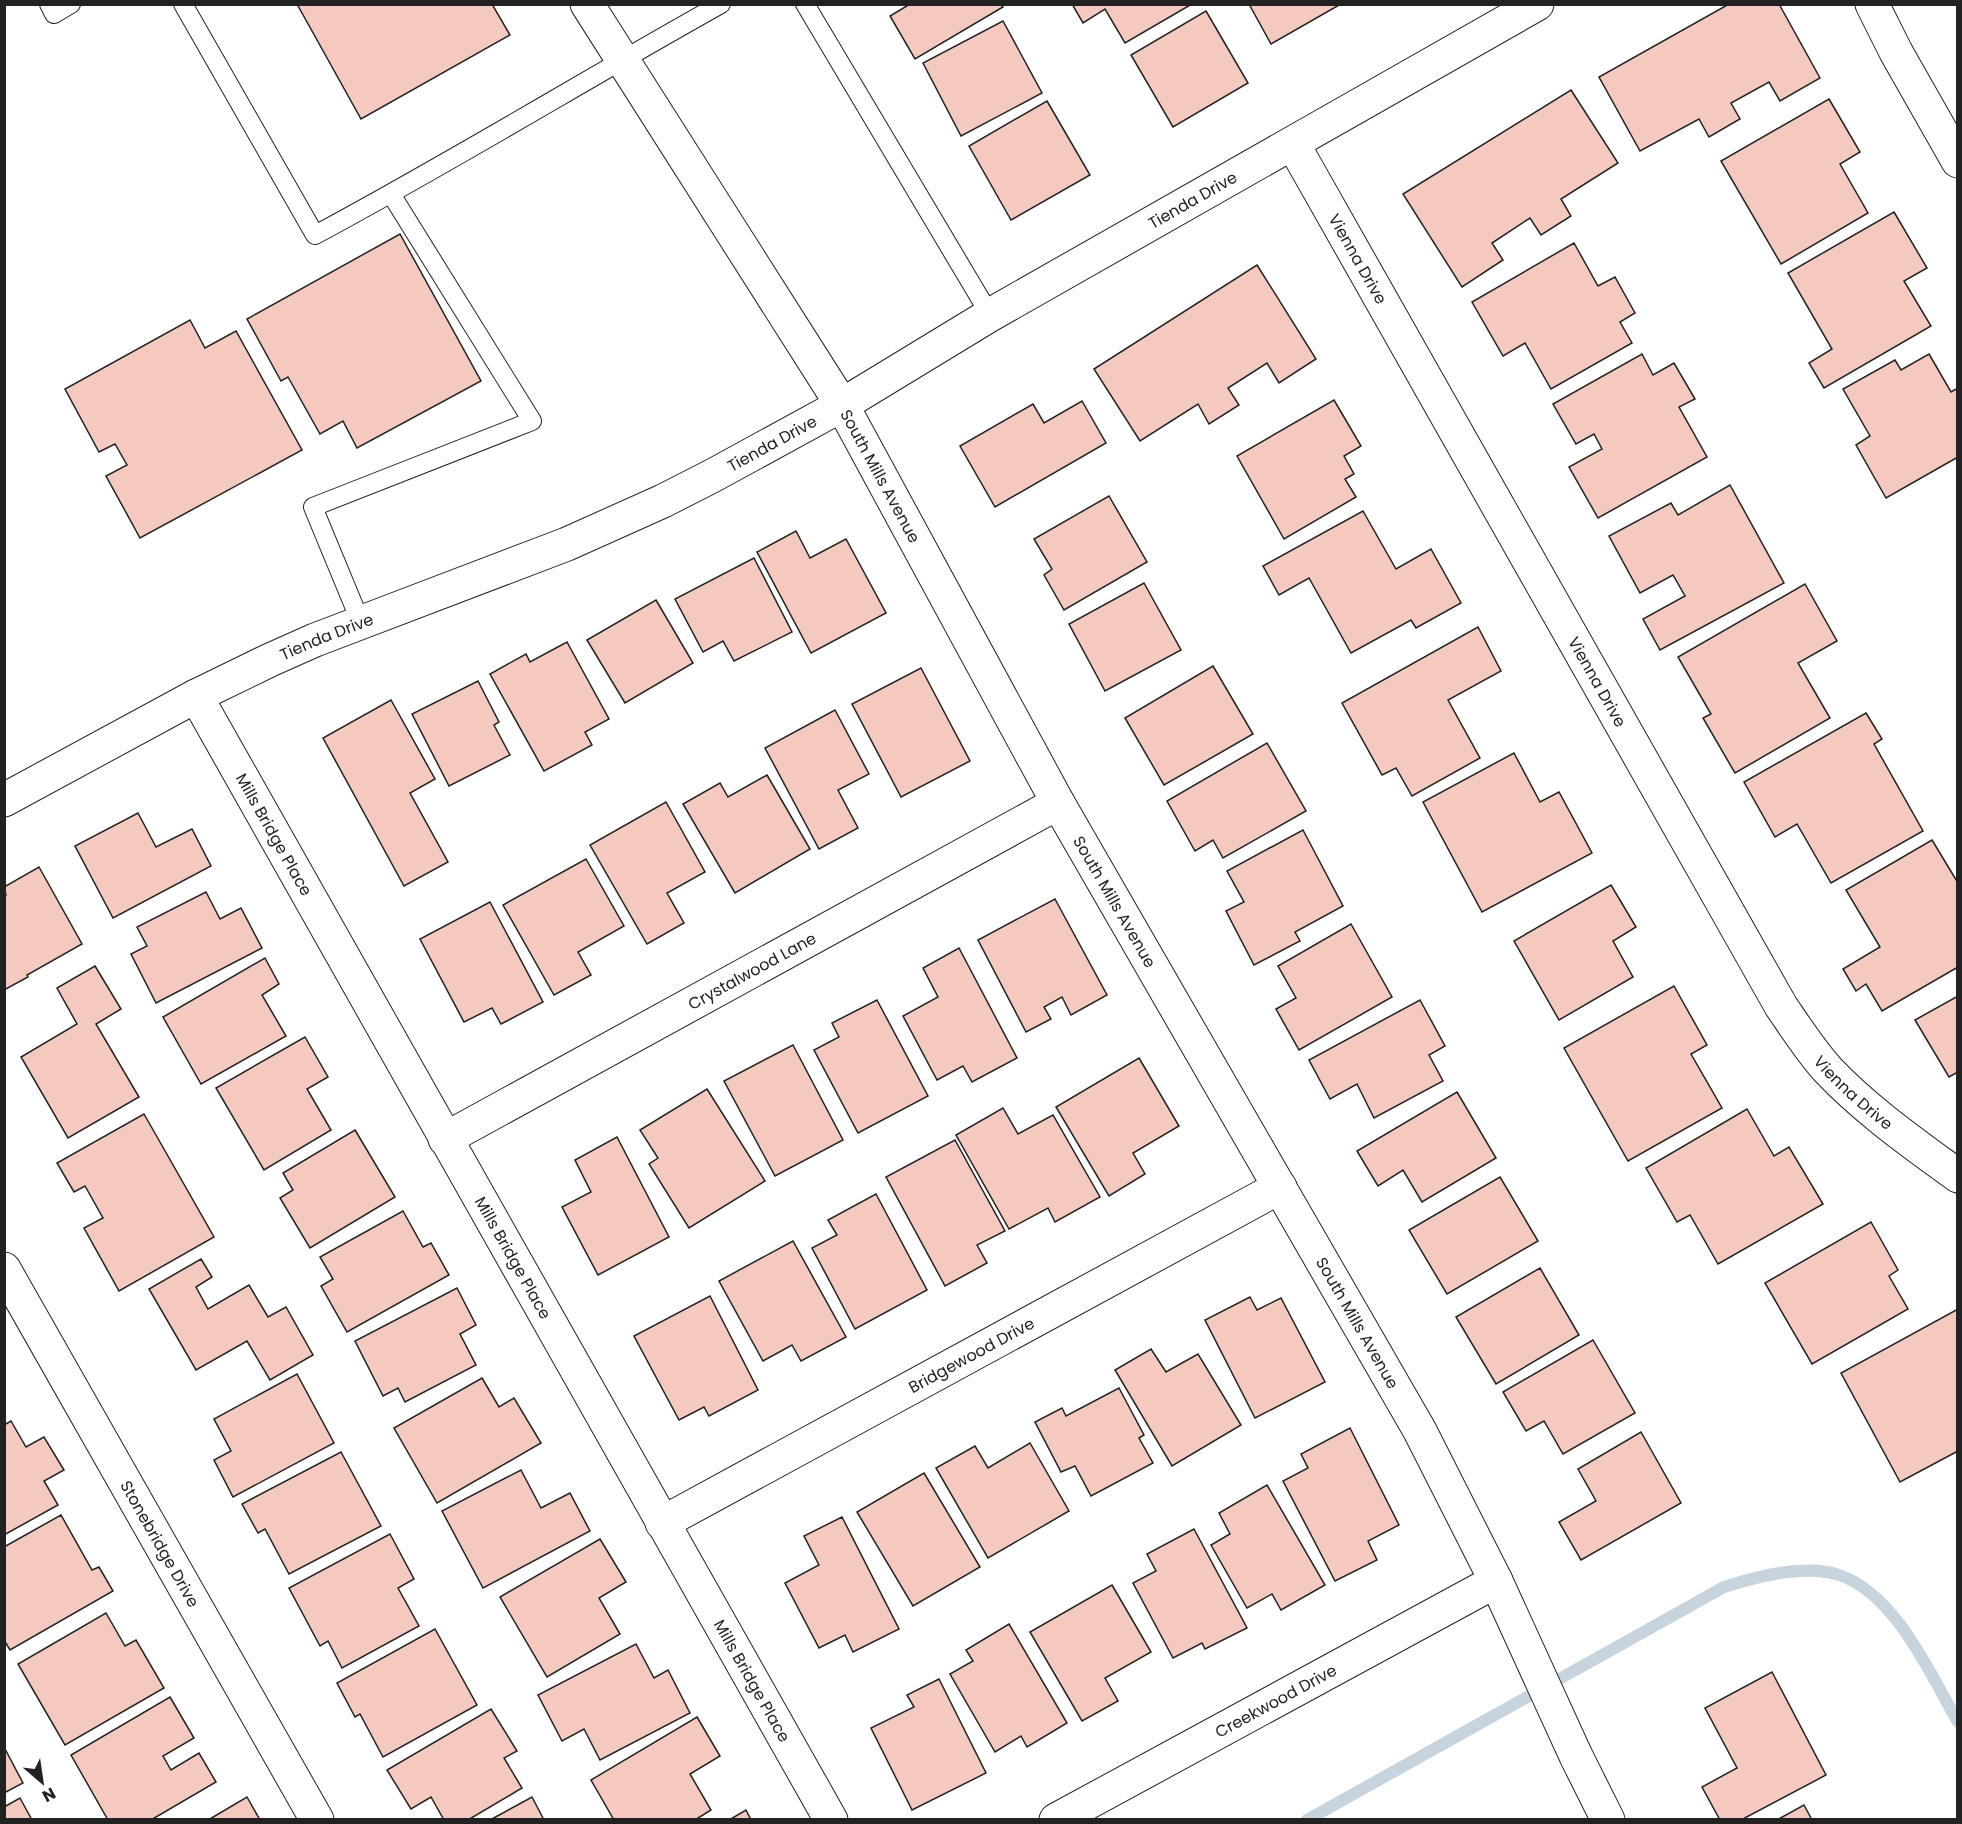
<svg xmlns="http://www.w3.org/2000/svg" width="1962" height="1824" viewBox="0 0 1962 1824" font-family="Poppins,sans-serif">
<rect width="100%" height="100%" fill="#fff"/>
<g fill="none" stroke-linecap="round" stroke-linejoin="round">
<path stroke="#c7d3dd" stroke-width="12" d="M1307,1820L1724,1587C1758,1576 1807,1563 1842,1576C1897,1597 1930,1674 1958,1722"/>
</g>
<g fill="#f3c9c0" stroke="#222" stroke-width="1.5">
<polygon points="297,4 492,4 510,35 361,119"/>
<polygon points="910,4 1001,4 1003,7 915,59 890,16"/>
<polygon points="1072,4 1192,4 1125,43 1105,9 1083,23"/>
<polygon points="1249,4 1341,4 1271,44"/>
<polygon points="1729,4 1779,4 1820,78 1780,101 1769,82 1731,103 1740,119 1709,137 1699,119 1640,151 1599,77"/>
<polygon points="1206,11 1248,83 1173,127 1131,55"/>
<polygon points="1003,21 1042,93 961,136 923,63"/>
<polygon points="1571,90 1618,163 1561,199 1571,216 1541,235 1530,218 1492,243 1503,260 1462,287 1403,194"/>
<polygon points="1829,99 1860,152 1840,164 1868,213 1781,264 1721,161"/>
<polygon points="1047,101 1090,175 1011,220 969,146"/>
<polygon points="1894,212 1927,268 1904,281 1931,326 1824,388 1809,363 1832,349 1788,273"/>
<polygon points="400,234 481,381 357,448 343,421 320,434 288,377 281,381 247,319"/>
<polygon points="1574,243 1598,286 1615,277 1635,313 1620,322 1632,343 1551,389 1525,343 1503,356 1472,302"/>
<polygon points="1257,265 1316,359 1279,383 1267,363 1228,388 1239,405 1209,424 1198,404 1140,441 1094,369"/>
<polygon points="190,320 205,348 236,331 302,450 140,538 106,476 127,465 115,444 99,452 65,389"/>
<polygon points="1642,354 1653,375 1674,363 1695,399 1679,407 1707,457 1598,518 1569,467 1602,449 1594,434 1576,444 1553,404"/>
<polygon points="1929,354 1951,392 1958,388 1958,457 1886,498 1856,445 1870,436 1843,389 1895,360 1901,370"/>
<polygon points="1334,400 1361,446 1344,456 1354,474 1345,479 1356,497 1284,539 1237,456"/>
<polygon points="1082,401 1106,443 995,507 960,446 1033,404 1044,423"/>
<polygon points="1730,485 1784,583 1660,650 1643,619 1685,596 1673,575 1640,593 1609,536 1671,503 1678,515"/>
<polygon points="1109,496 1147,562 1064,610 1044,575 1052,569 1034,539"/>
<polygon points="1363,511 1396,569 1431,549 1461,603 1416,628 1411,620 1351,653 1309,578 1279,595 1263,566"/>
<polygon points="796,531 810,558 846,539 886,613 811,653 757,552"/>
<polygon points="754,558 792,632 734,661 723,641 703,652 675,599"/>
<polygon points="1144,583 1181,650 1105,691 1069,624"/>
<polygon points="1805,584 1837,641 1798,663 1830,718 1735,773 1703,718 1711,714 1678,657"/>
<polygon points="656,600 693,663 625,703 587,640"/>
<polygon points="1478,627 1501,671 1448,700 1480,758 1412,796 1396,768 1382,775 1342,703"/>
<polygon points="567,642 609,719 585,732 592,745 544,771 490,674 526,654 530,662"/>
<polygon points="1213,666 1253,734 1164,785 1125,718"/>
<polygon points="921,668 970,761 901,797 852,704"/>
<polygon points="478,681 499,722 494,725 510,755 449,786 412,714"/>
<polygon points="391,700 435,779 410,793 448,862 404,886 323,738"/>
<polygon points="835,710 869,774 838,790 858,828 819,849 765,748"/>
<polygon points="1866,713 1882,739 1874,744 1923,831 1831,883 1797,824 1775,837 1744,782"/>
<polygon points="1267,743 1306,811 1223,858 1213,840 1195,851 1167,801"/>
<polygon points="1514,753 1540,802 1559,792 1592,853 1482,912 1423,802"/>
<polygon points="767,775 810,849 735,893 683,804 720,783 728,797"/>
<polygon points="666,802 705,872 667,893 684,923 647,944 590,845"/>
<polygon points="138,813 156,847 192,829 211,866 113,918 75,846"/>
<polygon points="1303,830 1343,906 1295,932 1300,941 1254,965 1226,911 1244,902 1227,871"/>
<polygon points="1932,840 1958,883 1958,967 1882,1011 1866,984 1856,991 1843,969 1880,947 1846,890"/>
<polygon points="586,859 624,926 578,952 591,975 554,995 503,905"/>
<polygon points="39,867 82,944 27,975 28,977 4,990 4,896 6,895 4,887"/>
<polygon points="1611,885 1636,927 1613,941 1633,977 1559,1020 1514,941"/>
<polygon points="206,892 220,919 241,908 262,948 156,1003 131,954 147,946 137,927"/>
<polygon points="1055,899 1107,995 1071,1015 1062,997 1044,1007 1051,1019 1026,1032 978,940"/>
<polygon points="490,902 543,1002 501,1024 492,1008 464,1022 420,939"/>
<polygon points="1351,924 1392,997 1299,1050 1276,1009 1296,998 1278,966"/>
<polygon points="959,948 1017,1058 972,1082 963,1066 937,1080 903,1016 938,997 923,968"/>
<polygon points="265,958 279,984 262,995 286,1036 201,1084 163,1017"/>
<polygon points="95,966 121,1009 96,1024 139,1097 68,1138 21,1057 77,1024 57,988"/>
<polygon points="1674,986 1707,1045 1691,1054 1722,1108 1628,1161 1564,1048"/>
<polygon points="1958,996 1958,1072 1949,1077 1915,1020"/>
<polygon points="877,1000 928,1096 858,1133 814,1050 839,1037 832,1023"/>
<polygon points="1420,1000 1445,1046 1429,1055 1443,1081 1374,1118 1357,1084 1330,1099 1309,1060"/>
<polygon points="305,1037 328,1077 307,1089 331,1130 264,1170 216,1088"/>
<polygon points="793,1045 843,1140 775,1176 724,1081"/>
<polygon points="1139,1058 1179,1126 1133,1153 1145,1174 1109,1196 1056,1107"/>
<polygon points="707,1089 765,1181 689,1228 649,1164 658,1158 640,1130"/>
<polygon points="1457,1092 1496,1158 1422,1202 1403,1170 1378,1186 1357,1151"/>
<polygon points="1003,1108 1018,1134 1053,1115 1100,1197 1055,1222 1048,1208 1009,1229 956,1135"/>
<polygon points="1747,1109 1774,1156 1789,1147 1823,1204 1718,1264 1690,1215 1677,1222 1646,1168"/>
<polygon points="144,1114 214,1237 119,1291 84,1228 103,1218 85,1186 74,1192 57,1163"/>
<polygon points="355,1130 395,1197 310,1248 280,1198 293,1190 283,1173"/>
<polygon points="617,1137 669,1237 598,1275 562,1207 591,1192 575,1160"/>
<polygon points="955,1140 1005,1231 977,1245 987,1263 945,1286 886,1177"/>
<polygon points="1500,1177 1538,1241 1447,1294 1409,1230"/>
<polygon points="876,1194 927,1290 855,1329 812,1248 837,1235 828,1220"/>
<polygon points="403,1211 423,1247 431,1243 449,1275 347,1332 321,1286 333,1279 320,1257"/>
<polygon points="1871,1222 1898,1270 1889,1276 1908,1309 1812,1364 1765,1283"/>
<polygon points="793,1241 846,1337 801,1361 792,1345 763,1361 719,1281"/>
<polygon points="201,1259 212,1277 196,1287 208,1309 249,1285 268,1317 286,1307 313,1355 270,1380 247,1341 196,1370 149,1289"/>
<polygon points="1540,1268 1579,1335 1496,1384 1456,1317"/>
<polygon points="457,1288 476,1325 460,1334 476,1365 405,1402 398,1388 383,1396 355,1341"/>
<polygon points="710,1296 758,1390 709,1416 704,1407 679,1420 634,1336"/>
<polygon points="1250,1297 1257,1310 1281,1298 1325,1382 1255,1418 1205,1320"/>
<polygon points="1958,1309 1958,1451 1900,1482 1841,1373"/>
<polygon points="1593,1340 1635,1413 1563,1454 1544,1421 1526,1431 1503,1392"/>
<polygon points="1151,1349 1166,1372 1198,1354 1241,1425 1172,1466 1115,1370"/>
<polygon points="297,1374 334,1443 233,1497 214,1460 231,1451 214,1419"/>
<polygon points="482,1378 499,1407 514,1398 541,1443 437,1503 394,1428"/>
<polygon points="1119,1388 1144,1435 1139,1438 1153,1463 1091,1496 1075,1466 1061,1472 1035,1422 1062,1408 1066,1416"/>
<polygon points="11,1421 26,1447 44,1437 64,1470 44,1481 58,1505 4,1535 4,1425"/>
<polygon points="1350,1428 1399,1525 1368,1541 1377,1560 1335,1581 1283,1481 1308,1468 1301,1454"/>
<polygon points="1641,1432 1681,1503 1581,1560 1559,1522 1596,1501 1578,1469"/>
<polygon points="1030,1443 1069,1511 988,1558 936,1468 975,1446 988,1468"/>
<polygon points="341,1452 381,1526 289,1574 265,1529 258,1533 242,1504"/>
<polygon points="521,1470 541,1508 570,1493 590,1531 483,1588 442,1511"/>
<polygon points="924,1473 980,1567 913,1606 857,1512"/>
<polygon points="1267,1485 1325,1585 1281,1610 1272,1594 1247,1608 1211,1545 1230,1534 1219,1513"/>
<polygon points="61,1515 92,1570 99,1567 113,1591 10,1650 4,1640 4,1547"/>
<polygon points="842,1517 899,1629 853,1652 845,1635 819,1648 785,1583 819,1565 804,1536"/>
<polygon points="1194,1529 1247,1628 1205,1649 1202,1643 1173,1658 1133,1583 1156,1571 1147,1554"/>
<polygon points="390,1534 414,1579 398,1588 419,1626 342,1668 328,1641 320,1646 289,1588"/>
<polygon points="600,1539 626,1582 599,1598 620,1634 547,1677 500,1597"/>
<polygon points="1112,1585 1151,1652 1105,1678 1118,1701 1082,1721 1030,1632"/>
<polygon points="106,1613 125,1646 136,1640 164,1688 65,1745 18,1664"/>
<polygon points="1009,1624 1067,1723 1027,1747 1021,1736 995,1752 950,1674 973,1661 966,1650"/>
<polygon points="435,1629 477,1705 383,1757 360,1714 355,1717 337,1683"/>
<polygon points="636,1644 654,1678 668,1670 690,1713 600,1760 584,1729 562,1741 538,1695"/>
<polygon points="1772,1672 1826,1775 1741,1820 1720,1820 1702,1787 1737,1768 1705,1708"/>
<polygon points="939,1679 986,1773 912,1810 871,1728 914,1707 907,1695"/>
<polygon points="170,1697 194,1738 163,1756 171,1770 199,1753 216,1782 151,1820 108,1820 71,1755"/>
<polygon points="491,1709 517,1751 504,1758 522,1788 468,1820 444,1820 431,1797 411,1809 387,1770"/>
<polygon points="697,1717 720,1756 690,1774 711,1810 695,1820 614,1820 591,1780"/>
<polygon points="4,1747 23,1783 4,1793"/>
<polygon points="247,1797 260,1820 208,1820"/>
<polygon points="532,1797 544,1820 490,1820"/>
<polygon points="20,1798 32,1820 4,1820 4,1807"/>
<polygon points="1804,1805 1812,1820 1777,1820"/>
<polygon points="746,1810 751,1820 729,1820"/>
</g>
<g fill="none" stroke-linecap="round" stroke-linejoin="round">
<defs>
<g id="lane">
<polyline points="49,4 54,14 71,4"/>
<path d="M183,4L315,235C453,161 585,80 721,4"/>
<polyline points="805,4 990,315"/>
<polyline points="361,623 313,507 532,421 391,194"/>
</g>
<g id="street">
<polyline points="1872,4 1896,52 1958,161"/>
<path id="s1" d="M1293,144L1781,1006C1796,1028 1810,1050 1828,1070C1867,1111 1913,1143 1958,1176"/>
<path id="s2" d="M196,696L831,1820"/>
<path id="s3" d="M4,800L196,696L270,660L315,640L567,544L663,501L712,476L842,405L990,315L1537,4"/>
<path id="s4" d="M445,1139L1058,803"/>
<path id="s5" d="M4,1269L317,1820"/>
<path id="s6" d="M662,1523L1280,1187"/>
<path id="s7" d="M1056,1820L1496,1581"/>
</g>
<g id="secondary">
<path id="s8" d="M587,4L842,405L1058,803L1420,1431L1496,1581L1576,1756L1608,1820"/>
</g>
</defs>
<use href="#lane" stroke="#222" stroke-width="20"/>
<use href="#street" stroke="#222" stroke-width="35"/>
<use href="#secondary" stroke="#222" stroke-width="35"/>
<use href="#lane" stroke="#fff" stroke-width="18"/>
<use href="#street" stroke="#fff" stroke-width="33"/>
<use href="#secondary" stroke="#fff" stroke-width="33"/>
</g>
<g text-anchor="middle" dominant-baseline="central" stroke-width="4.5" stroke-linejoin="round" paint-order="stroke">
<g font-size="16" fill="#222" stroke="#fff">
<text stroke="none"><textPath href="#s3" startOffset="1334">Tienda Drive</textPath></text>
<text stroke="none"><textPath href="#s1" startOffset="132">Vienna Drive</textPath></text>
<text stroke="none"><textPath href="#s3" startOffset="848">Tienda Drive</textPath></text>
<text stroke="none"><textPath href="#s8" startOffset="556">South Mills Avenue</textPath></text>
<text stroke="none"><textPath href="#s3" startOffset="362">Tienda Drive</textPath></text>
<text stroke="none"><textPath href="#s1" startOffset="618">Vienna Drive</textPath></text>
<text stroke="none"><textPath href="#s2" startOffset="159">Mills Bridge Place</textPath></text>
<text stroke="none"><textPath href="#s8" startOffset="1042">South Mills Avenue</textPath></text>
<text stroke="none"><textPath href="#s4" startOffset="350">Crystalwood Lane</textPath></text>
<text stroke="none"><textPath href="#s1" startOffset="1104">Vienna Drive</textPath></text>
<text stroke="none"><textPath href="#s2" startOffset="645">Mills Bridge Place</textPath></text>
<text stroke="none"><textPath href="#s8" startOffset="1528">South Mills Avenue</textPath></text>
<text stroke="none"><textPath href="#s6" startOffset="352">Bridgewood Drive</textPath></text>
<text stroke="none"><textPath href="#s5" startOffset="316">Stonebridge Drive</textPath></text>
<text stroke="none"><textPath href="#s2" startOffset="1131">Mills Bridge Place</textPath></text>
<text stroke="none"><textPath href="#s7" startOffset="250">Creekwood Drive</textPath></text>
</g>
</g>
<rect width="1962" height="1824" fill="none" stroke="#222222" stroke-width="12"/>
<g transform="translate(42 1782) rotate(151)" stroke="#ffffff" stroke-width="4.5" paint-order="stroke">
<path d="M0-4.5L10 22L0 15L-10 22Z" fill="#222222"/>
<text y="-9" font-size="16" font-weight="bold" text-anchor="middle" fill="#222222">N</text>
</g>
</svg>
